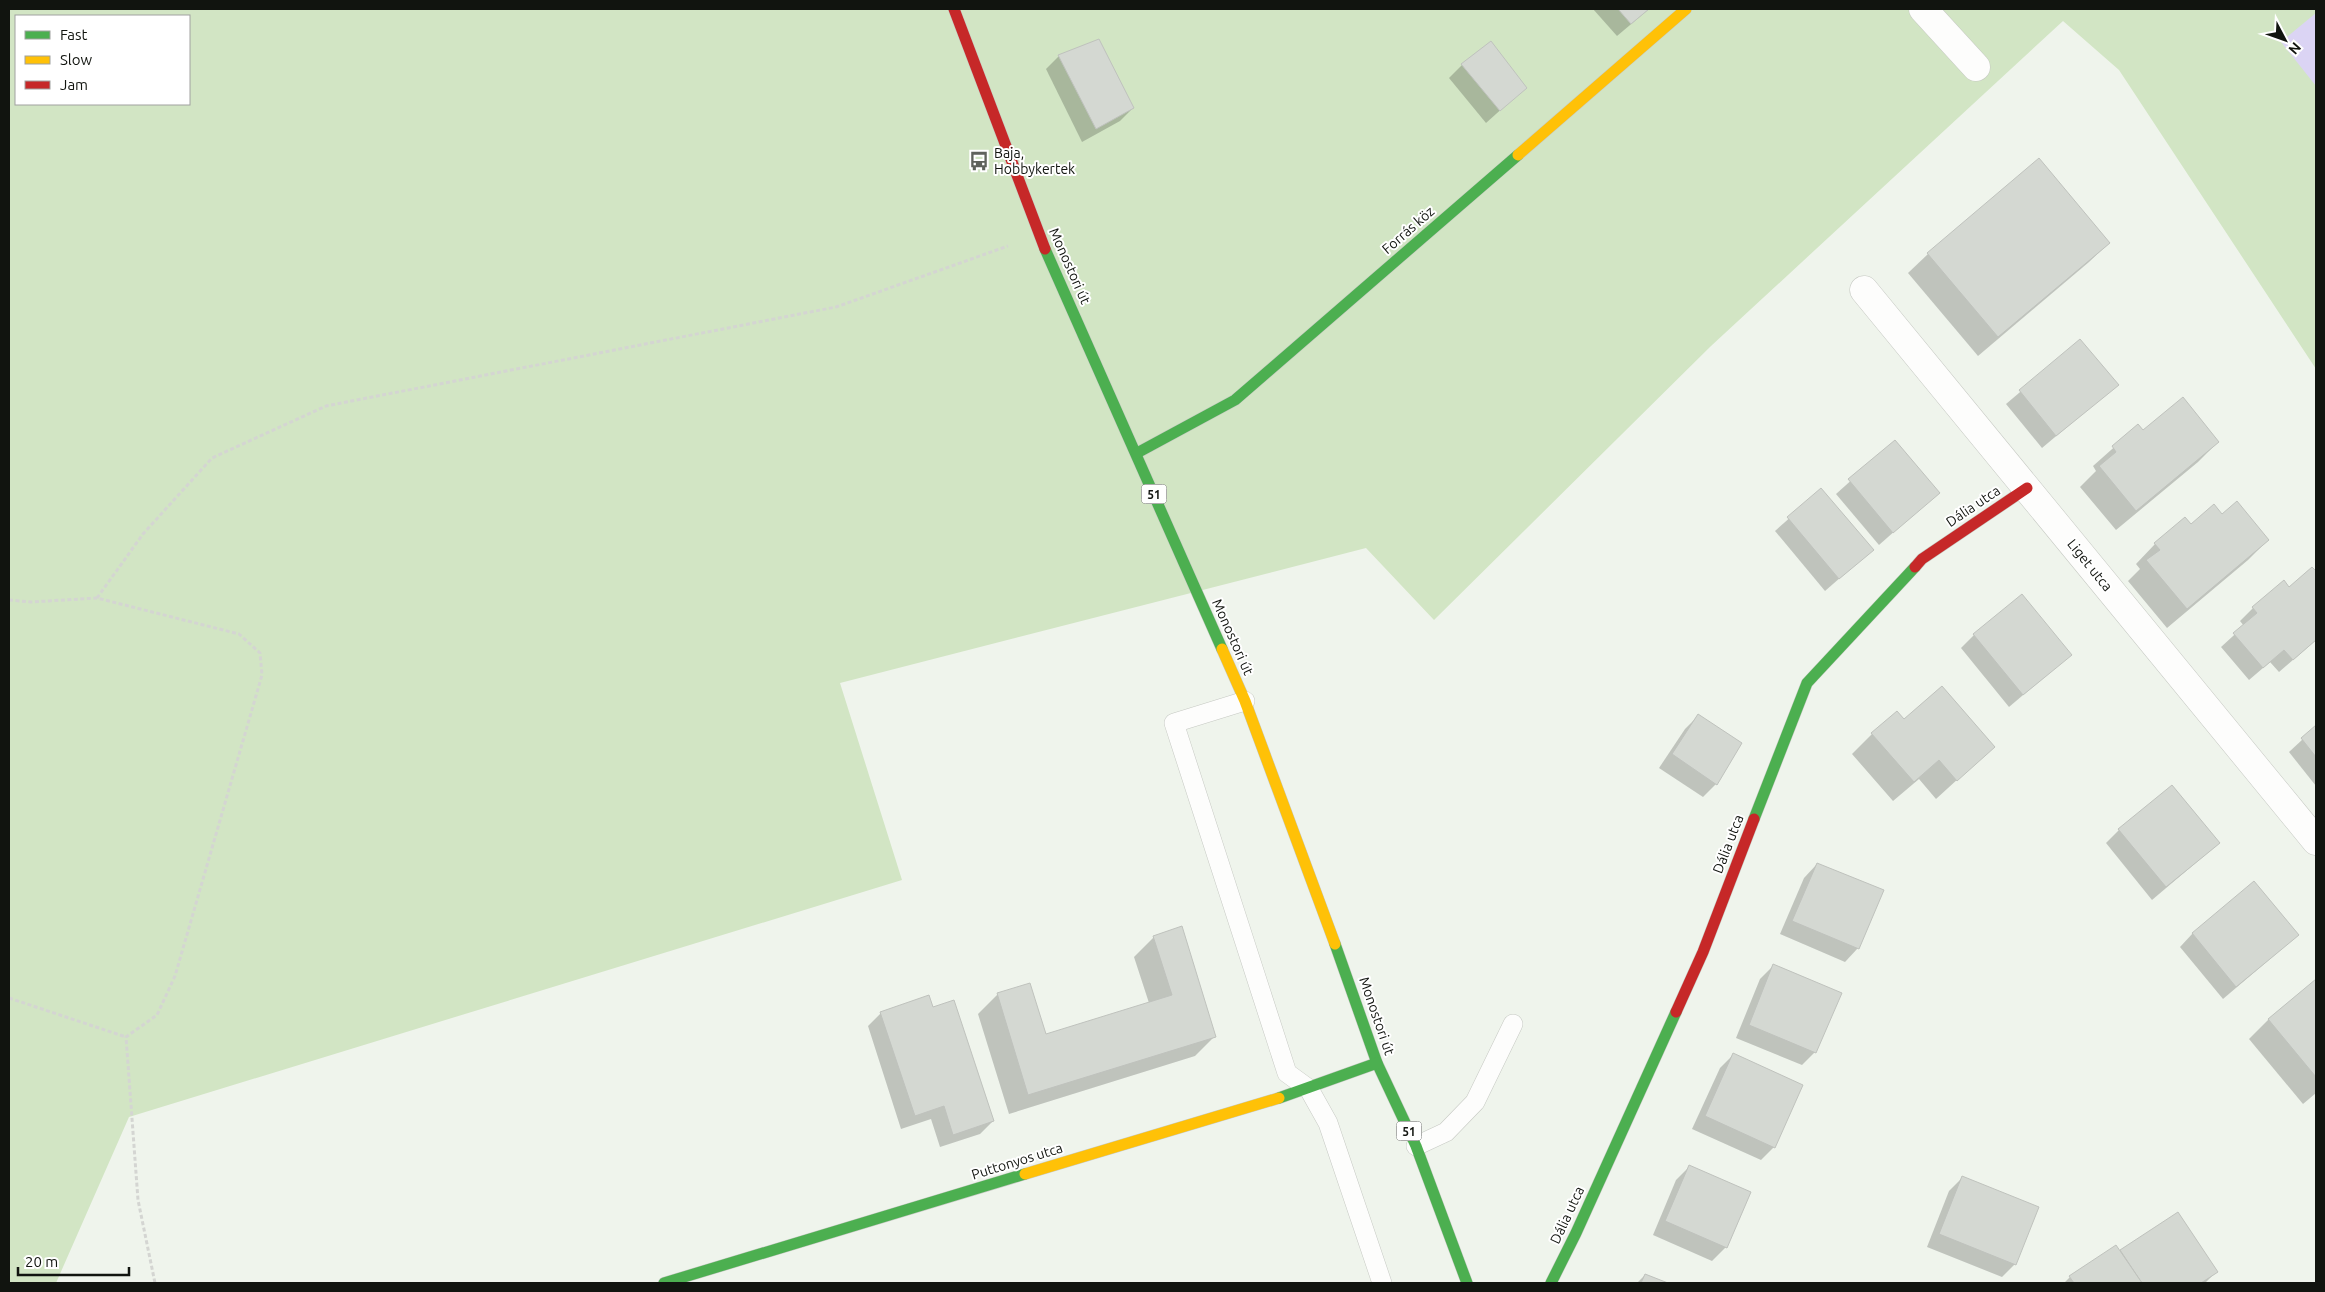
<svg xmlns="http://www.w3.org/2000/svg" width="2325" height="1292" viewBox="0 0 2325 1292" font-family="Ubuntu,sans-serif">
<rect width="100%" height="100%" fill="#eff4ec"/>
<path fill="#d2e5c4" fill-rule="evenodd" d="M9,9H2316V369L2119,70L2063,21L1711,346L1434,620L1366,548L840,683L902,880L129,1117L56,1283H9ZM16,16H189V104H16Z"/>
<polygon fill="#dbd4f4" points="2316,13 2316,86 2281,42"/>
<g fill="#0003">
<polygon points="1593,9 1649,9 1617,36"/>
<polygon points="1059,56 1133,108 1120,121 1082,142 1046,69"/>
<polygon points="1462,65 1525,88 1486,123 1449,78"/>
<polygon points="2109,243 2089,262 1978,356 1908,273 1928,254"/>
<polygon points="2080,341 2117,385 2042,448 2006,404"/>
<polygon points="2138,426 2143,432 2218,442 2198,462 2116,530 2080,487 2096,471 2093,466"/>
<polygon points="1894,442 1938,493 1879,545 1836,494"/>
<polygon points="1821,490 1872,550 1825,591 1775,531"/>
<polygon points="2222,516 2268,540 2248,560 2167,628 2128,581 2140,569 2136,564 2155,544 2191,525"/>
<polygon points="2312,568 2316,573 2316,640 2279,672 2270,662 2249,680 2221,647 2244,626 2240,621 2253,608 2289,588"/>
<polygon points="1974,635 2070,655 2009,707 1961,648"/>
<polygon points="1698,716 1716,784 1703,797 1659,768 1685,729"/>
<polygon points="1904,721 1993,747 1936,799 1919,779 1893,801 1852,754 1872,734"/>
<polygon points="2316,727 2316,786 2289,752"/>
<polygon points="2119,830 2219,843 2152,900 2106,843"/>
<polygon points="1817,864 1858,948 1845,962 1780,934 1804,878"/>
<polygon points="2193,933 2298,935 2223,999 2180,947"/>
<polygon points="1154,937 1215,1036 1195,1056 1009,1114 978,1014 997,995 1029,984 1045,1036 1149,1003 1134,957"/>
<polygon points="1773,966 1815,1052 1802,1065 1736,1038 1760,979"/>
<polygon points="2316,980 2316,1093 2303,1104 2249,1039 2269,1019"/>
<polygon points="932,1008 993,1121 980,1134 940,1147 931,1119 901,1129 868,1026 881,1013"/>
<polygon points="1733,1055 1774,1147 1761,1160 1692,1129 1720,1068"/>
<polygon points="1689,1167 1726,1247 1712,1261 1653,1235 1676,1180"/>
<polygon points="1962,1178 2015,1264 2002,1277 1927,1247 1949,1191"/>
<polygon points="2178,1213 2216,1272 2205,1283 2064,1283 2070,1277 2119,1252"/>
<polygon points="1645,1275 1664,1283 1637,1283"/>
</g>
<g fill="#d4d8d2" stroke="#bfc2bd">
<polygon points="1618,9 1649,9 1631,24"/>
<polygon points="1099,39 1134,108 1096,129 1058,55"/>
<polygon points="1491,41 1527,88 1500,111 1461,64"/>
<polygon points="2039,158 2110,243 1998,337 1927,253"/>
<polygon points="2080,339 2119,385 2056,436 2019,390"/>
<polygon points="2183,397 2219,442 2136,511 2099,466 2116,452 2112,446 2138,424 2143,430"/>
<polygon points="1895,440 1940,493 1893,533 1848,479"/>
<polygon points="1821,488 1874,550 1839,579 1787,517"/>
<polygon points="2237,501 2269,540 2187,609 2146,560 2160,550 2154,543 2185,517 2191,524 2214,504 2222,514"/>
<polygon points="2312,567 2316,571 2316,640 2293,660 2284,650 2263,668 2233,633 2257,613 2252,607 2284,580 2289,587"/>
<polygon points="2022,594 2072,655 2023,695 1973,634"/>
<polygon points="1942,686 1995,747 1957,781 1939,760 1914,782 1871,733 1897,711 1904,719"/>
<polygon points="1698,714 1742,743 1717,785 1672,754"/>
<polygon points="2316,725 2316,757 2301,738"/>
<polygon points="2172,785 2220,843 2166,887 2118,829"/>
<polygon points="1817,863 1884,890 1859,949 1792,921"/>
<polygon points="2254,881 2299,935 2236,987 2192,933"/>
<polygon points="1182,926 1216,1037 1028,1095 997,993 1030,983 1046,1034 1172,995 1153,936"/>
<polygon points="1773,964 1842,993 1816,1053 1749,1025"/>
<polygon points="2316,979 2316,1077 2268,1019"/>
<polygon points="929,995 933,1007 954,1000 994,1121 953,1135 944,1106 915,1116 880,1012"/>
<polygon points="1733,1053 1803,1085 1775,1148 1705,1116"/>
<polygon points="1689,1165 1751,1192 1727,1248 1665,1221"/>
<polygon points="1962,1176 2039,1207 2016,1265 1939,1234"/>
<polygon points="2178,1212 2218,1272 2201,1283 2142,1283 2120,1250"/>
<polygon points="2116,1245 2142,1283 2074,1283 2069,1276"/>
<polygon points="1645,1274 1668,1283 1641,1283"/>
</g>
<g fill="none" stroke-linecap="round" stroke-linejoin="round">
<defs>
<g id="lane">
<polyline points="1245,701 1174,723 1287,1073 1309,1089 1328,1123 1382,1283"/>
<polyline points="1416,1146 1446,1132 1475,1102 1513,1024"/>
</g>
<g id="street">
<polyline points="1923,9 1976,67"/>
<polyline points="1864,290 2316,841"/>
</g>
<g id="fast">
<polyline points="1045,249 1222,649"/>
<polyline points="1137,453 1235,400 1518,155"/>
<polyline points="1754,819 1807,683 1915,567"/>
<polyline points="1335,944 1377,1063 1416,1146 1467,1283"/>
<polyline points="1279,1098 1377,1063"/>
<polyline points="664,1283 1025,1174"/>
<polyline points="1551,1283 1576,1233 1676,1012"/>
</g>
<g id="slow">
<polyline points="1518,155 1686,9"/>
<polyline points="1222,649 1245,701 1335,944"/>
<polyline points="1025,1174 1279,1098"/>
</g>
<g id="jam">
<polyline points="954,9 1045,249"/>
<polyline points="1915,567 1922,559 2027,488"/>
<polyline points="1676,1012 1703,952 1754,819"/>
</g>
</defs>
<use href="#lane" stroke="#c6c9c3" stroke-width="20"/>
<use href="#street" stroke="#c6c9c3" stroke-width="29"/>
<use href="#fast" stroke="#c6c9c3" stroke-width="12"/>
<use href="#slow" stroke="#c6c9c3" stroke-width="12"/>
<use href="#jam" stroke="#c6c9c3" stroke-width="12"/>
<g stroke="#d4d5d2" stroke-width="3" stroke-dasharray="4 2.5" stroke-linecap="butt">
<polyline points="97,598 143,534 212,458 326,406 836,307 1008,246"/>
<polyline points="9,600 31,602 97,598 239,634 260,653 262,675 175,976 157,1015 126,1037 138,1200 155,1283"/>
<polyline points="9,998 126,1037"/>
</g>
<use href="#lane" stroke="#fdfdfc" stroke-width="19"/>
<use href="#street" stroke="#fdfdfc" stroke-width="28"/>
<use href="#fast" stroke="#4caf50" stroke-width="11"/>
<use href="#slow" stroke="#ffc107" stroke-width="11"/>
<use href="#jam" stroke="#c62828" stroke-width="11"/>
</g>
<defs>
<symbol id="bus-bare" viewBox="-9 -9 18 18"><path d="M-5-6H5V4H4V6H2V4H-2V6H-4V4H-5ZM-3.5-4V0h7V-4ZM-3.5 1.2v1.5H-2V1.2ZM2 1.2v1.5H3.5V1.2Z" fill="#5f625c" stroke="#fff" stroke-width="2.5" paint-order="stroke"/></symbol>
</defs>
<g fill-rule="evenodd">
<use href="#bus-bare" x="965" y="147" width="28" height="28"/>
</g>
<g text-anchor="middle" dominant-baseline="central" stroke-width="4" stroke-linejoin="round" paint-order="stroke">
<g fill="#fff" stroke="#585a57" stroke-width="1">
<rect x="1141.5" y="484.5" width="25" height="19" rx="4"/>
<rect x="1396.5" y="1121.5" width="25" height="19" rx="4"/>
</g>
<g font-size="12" font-weight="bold" fill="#11140f">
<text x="1154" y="494">51</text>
<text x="1409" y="1131">51</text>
</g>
<g font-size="14" fill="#11140f" stroke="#fff" text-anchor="start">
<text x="994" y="153">Baja,<tspan x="994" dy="16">Hobbykertek</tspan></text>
</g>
<g font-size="14" fill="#11140f" stroke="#fff">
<text transform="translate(1408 230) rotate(-41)">Forrás köz</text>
<text transform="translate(1070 266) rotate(66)">Monostori út</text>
<text transform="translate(1973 506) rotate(-34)">Dália utca</text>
<text transform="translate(2090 565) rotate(51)">Liget utca</text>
<text transform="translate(1233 637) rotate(66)">Monostori út</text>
<text transform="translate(1728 844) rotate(-69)">Dália utca</text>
<text transform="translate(1377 1016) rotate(71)">Monostori út</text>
<text transform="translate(1017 1161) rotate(-17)">Puttonyos utca</text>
<text transform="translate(1567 1215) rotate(-65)">Dália utca</text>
</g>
</g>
<rect width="2325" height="1292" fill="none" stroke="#11140f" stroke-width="20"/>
<rect x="15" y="15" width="175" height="90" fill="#ffffff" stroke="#a0a19f"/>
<rect x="25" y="31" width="25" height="8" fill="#4caf50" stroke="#a0a19f"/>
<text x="60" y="40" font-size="15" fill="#11140f">Fast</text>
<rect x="25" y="56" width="25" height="8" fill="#ffc107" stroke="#a0a19f"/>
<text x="60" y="65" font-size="15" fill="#11140f">Slow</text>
<rect x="25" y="81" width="25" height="8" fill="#c62828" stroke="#a0a19f"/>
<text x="60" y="90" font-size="15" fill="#11140f">Jam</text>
<g transform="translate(2285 40) rotate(131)" stroke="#ffffff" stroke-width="4" paint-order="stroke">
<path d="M0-4L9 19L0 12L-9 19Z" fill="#11140f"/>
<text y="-8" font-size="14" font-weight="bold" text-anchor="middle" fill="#11140f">N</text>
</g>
<path d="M18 1267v8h111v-8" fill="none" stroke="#11140f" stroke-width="2.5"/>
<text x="25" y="1267" font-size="15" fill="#11140f" stroke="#ffffff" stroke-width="4" paint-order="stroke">20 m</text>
</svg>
